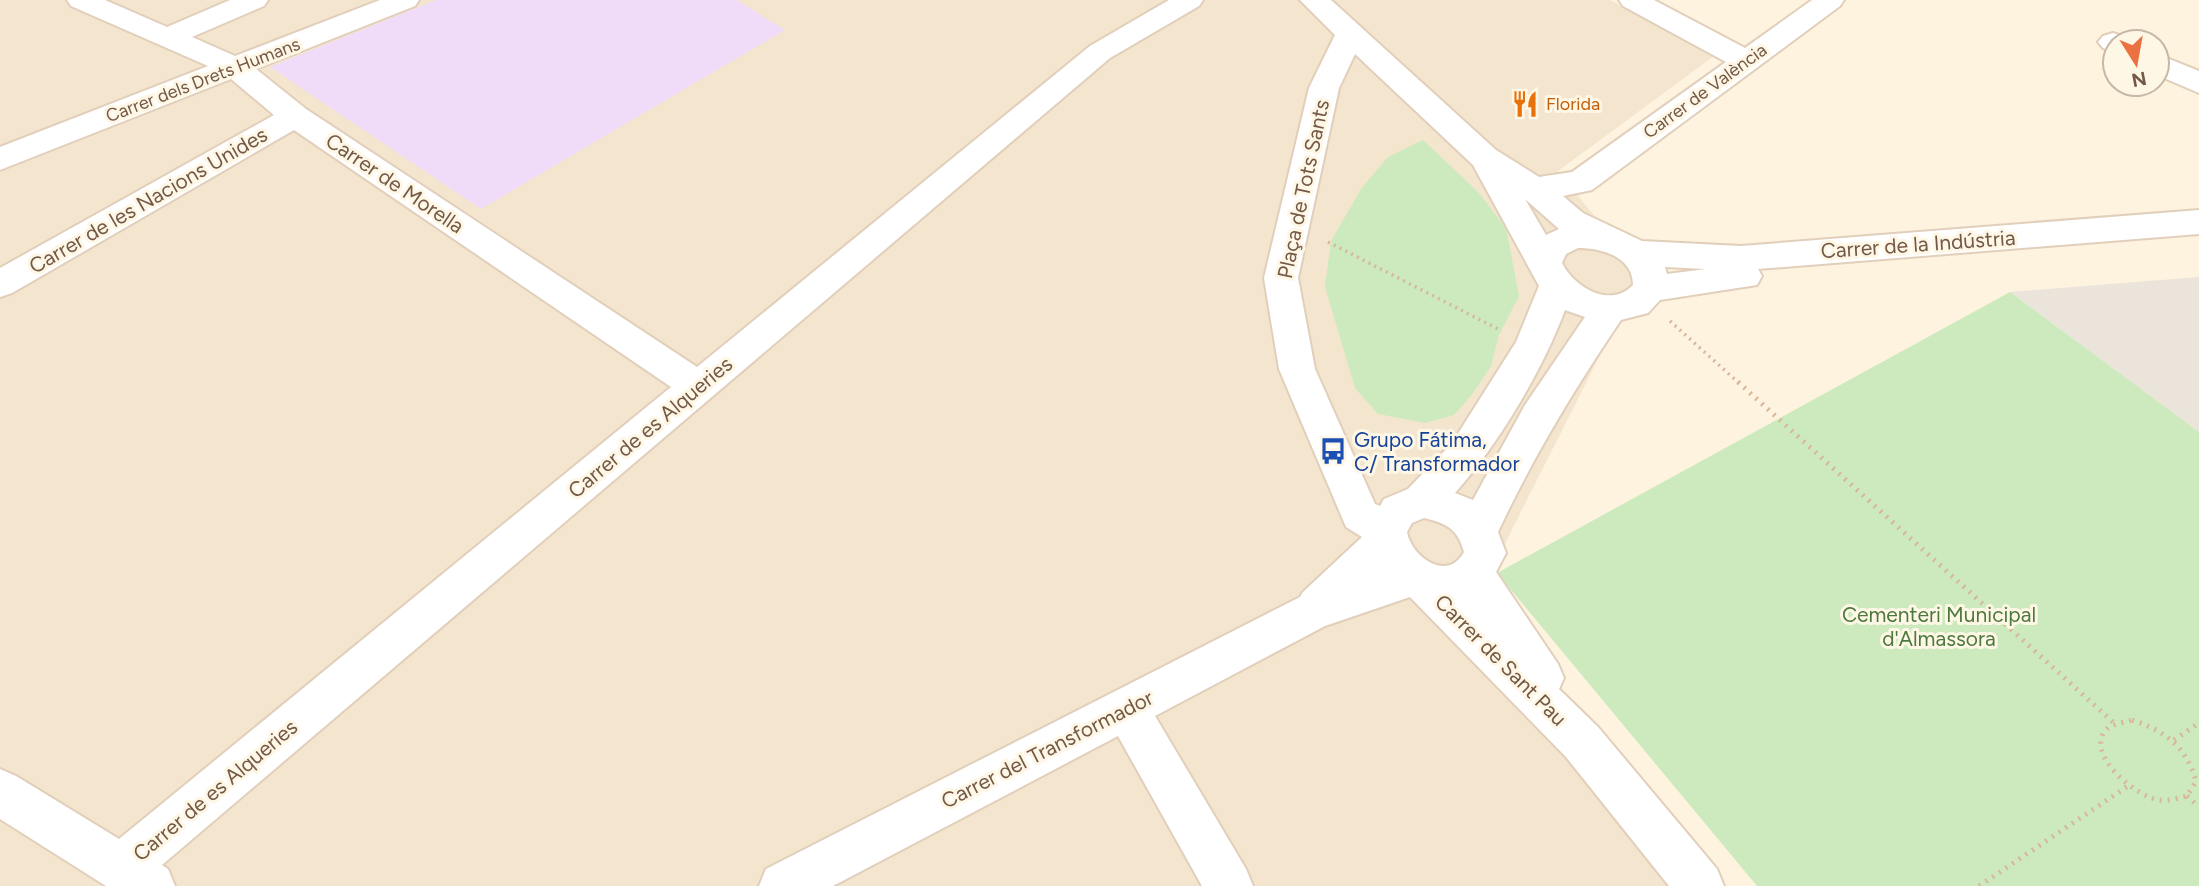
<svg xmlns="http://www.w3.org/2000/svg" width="2199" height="886" viewBox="0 0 2199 886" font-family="Figtree,sans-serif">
<rect width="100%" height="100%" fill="#fdf3df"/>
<polygon fill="#f4e5ce" points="0,0 1610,0 1714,56 1558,171 1641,274 1477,599 1721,886 0,886"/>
<polygon fill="#ebe4db" points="2199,277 2199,432 2010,292"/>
<polygon fill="#f0dcf9" points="436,0 737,0 785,30 481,209 270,67"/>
<g fill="#cdeabe">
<polygon points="1423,140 1478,192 1506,228 1519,296 1499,335 1491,366 1471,396 1454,415 1425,423 1378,414 1355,388 1325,287 1331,241 1361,189 1388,157"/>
<polygon points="2010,292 2199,432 2199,886 1757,886 1497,573"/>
</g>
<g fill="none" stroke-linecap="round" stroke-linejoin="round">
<defs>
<g id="minor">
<polygon points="67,0 105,0 167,27 230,0 268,0 264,6 192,37 235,56 380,0 419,0 415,6 256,69 306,109 697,367 1090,46 1169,0 1203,0 1199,6 1110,58 162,865 168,869 175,886 106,886 0,819 0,769 16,776 119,839 671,387 294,130 12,293 0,297 0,268 274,115 231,79 0,170 0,147 208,66 71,6"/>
<path d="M1300,0H1331L1496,150L1539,177L1572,172L1726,62L1623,6L1619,0H1654L1745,48L1812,0H1844L1840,6L1592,190L1563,196L1583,213L1642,241L1741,246L2199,210V234L1758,269L1762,276L1757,285L1660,300L1648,313L1621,320C1575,388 1533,457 1498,532L1506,553L1496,572L1558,664L1564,678L1559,689L1598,727L1717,869L1724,886H1669L1566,757L1410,597L1325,626L1155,716L1246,869L1253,886H1202L1118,736L833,886H759L766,869L1300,597L1303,592L1362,537L1346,527L1279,369L1264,278L1309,88L1335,35ZM1355,54L1473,165L1539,286L1516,342L1452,443L1408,489L1384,499L1380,506L1375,504L1315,369L1298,278L1339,88ZM1525,199L1559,229L1546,235ZM1578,248C1602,248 1633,257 1633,285C1610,309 1574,287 1562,263L1566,254ZM1665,267L1706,269L1667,274ZM1565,310L1585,317L1525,405L1473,500L1455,493C1499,444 1542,371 1565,310ZM1424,518C1446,523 1458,529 1464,552C1448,582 1412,558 1407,532L1412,523Z"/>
<polygon points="2113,33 2125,37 2129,42 2115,42 2115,52 2103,48 2098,42 2103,36"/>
<polygon points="2157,54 2199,71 2199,93 2157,75"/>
</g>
</defs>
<use href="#minor" stroke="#e1cfbb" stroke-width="4"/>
<g stroke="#d7b69a" stroke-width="3.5" stroke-dasharray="2 4.5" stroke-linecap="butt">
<polyline points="1328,242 1498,329"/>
<polyline points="1670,321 1740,384"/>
</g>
<g stroke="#d7b69a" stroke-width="5" stroke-dasharray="2 6" stroke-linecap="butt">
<polyline points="1738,382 2113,722"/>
<path d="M2132,720C2166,731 2186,747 2196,781L2187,796C2178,798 2168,801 2159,800C2138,797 2090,760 2103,734C2108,724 2122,723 2132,720Z"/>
<polyline points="2174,740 2199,723"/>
<polyline points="2187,796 2199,807"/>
<polyline points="1979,886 2128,786"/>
</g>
<use href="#minor" fill="#fff" fill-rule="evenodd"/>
</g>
<defs>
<symbol id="restaurant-bare" viewBox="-9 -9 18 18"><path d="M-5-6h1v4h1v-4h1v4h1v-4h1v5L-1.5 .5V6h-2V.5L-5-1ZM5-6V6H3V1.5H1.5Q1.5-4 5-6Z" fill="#e8710a" stroke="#fff7e6" stroke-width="2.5" paint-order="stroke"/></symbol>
<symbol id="bus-bare" viewBox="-9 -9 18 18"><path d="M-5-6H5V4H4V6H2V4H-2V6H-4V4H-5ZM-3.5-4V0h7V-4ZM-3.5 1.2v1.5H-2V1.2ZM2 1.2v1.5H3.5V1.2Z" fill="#1a4fb4" stroke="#fff7e6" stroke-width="2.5" paint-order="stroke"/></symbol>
</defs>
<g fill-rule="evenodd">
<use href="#restaurant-bare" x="1506" y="85" width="38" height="38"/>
<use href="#bus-bare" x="1314" y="432" width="38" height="38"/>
</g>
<g text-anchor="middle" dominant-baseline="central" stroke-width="6" stroke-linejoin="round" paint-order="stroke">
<g font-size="18" fill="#735946" stroke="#fff7e6">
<text transform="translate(203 80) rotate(-21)">Carrer dels Drets Humans</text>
<text transform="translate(1705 91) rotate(-36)">Carrer de València</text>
</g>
<g font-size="18" fill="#c56008" stroke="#fff7e6" text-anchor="start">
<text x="1546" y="104">Florida</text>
</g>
<g font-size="21" fill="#735946" stroke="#fff7e6">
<text transform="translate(395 183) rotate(34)">Carrer de Morella</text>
<text transform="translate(1303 189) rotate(-78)">Plaça de Tots Sants</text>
<text transform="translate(148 200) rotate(-30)">Carrer de les Nacions Unides</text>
<text transform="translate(1918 244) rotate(-4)">Carrer de la Indústria</text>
<text transform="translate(650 427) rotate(-40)">Carrer de es Alqueries</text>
<text transform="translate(1501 660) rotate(45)">Carrer de Sant Pau</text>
<text transform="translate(1047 749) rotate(-27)">Carrer del Transformador</text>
<text transform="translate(215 790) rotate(-40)">Carrer de es Alqueries</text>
</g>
<g font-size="21" fill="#164399" stroke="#fff7e6" text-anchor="start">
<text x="1354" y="439">Grupo Fátima,<tspan x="1354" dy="24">C/ Transformador</tspan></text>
</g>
<g font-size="21" fill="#4c7a3e" stroke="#fff7e6">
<text x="1939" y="614">Cementeri Municipal<tspan x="1939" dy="24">d'Almassora</tspan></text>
</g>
</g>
<g transform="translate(2136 63) rotate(169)"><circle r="33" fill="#fff7e6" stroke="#c7b8a6" stroke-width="2"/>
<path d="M0-5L12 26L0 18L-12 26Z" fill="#eb7140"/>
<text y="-10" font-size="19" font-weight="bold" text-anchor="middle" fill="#735946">N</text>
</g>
</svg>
